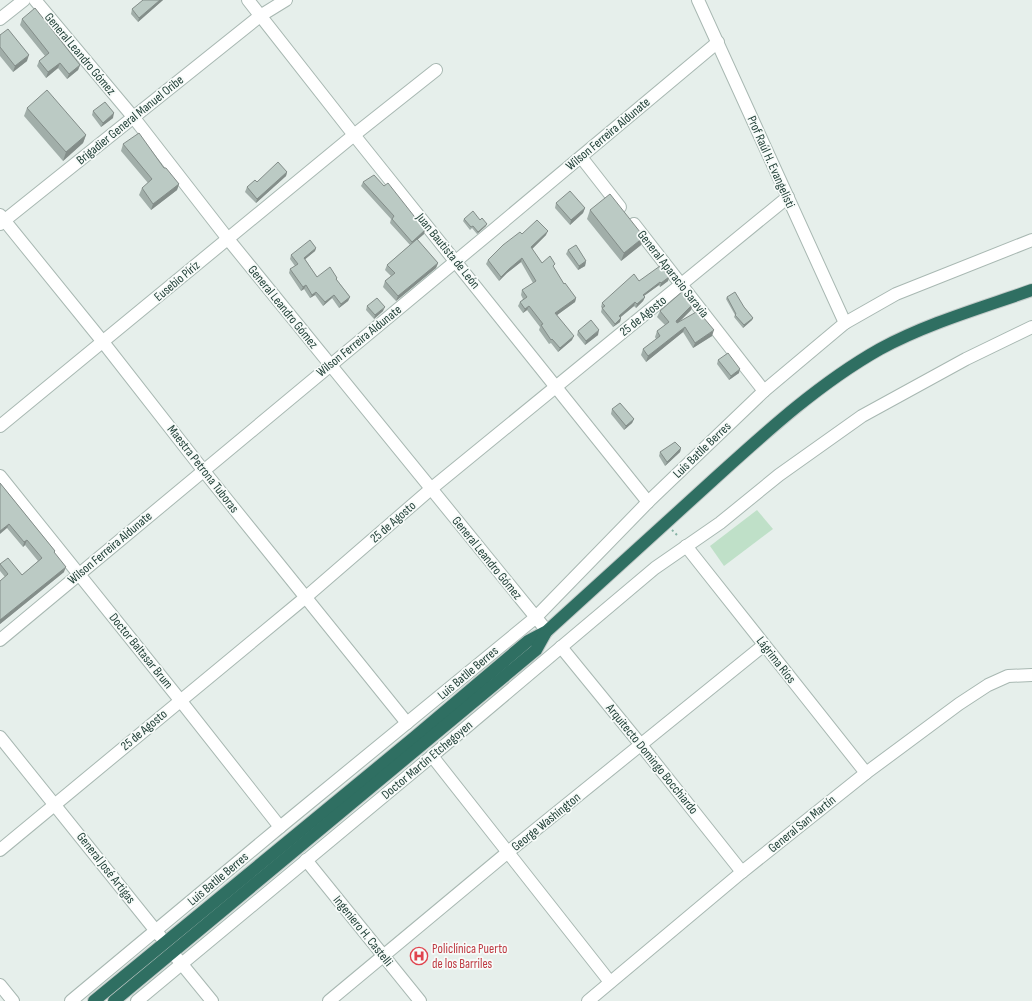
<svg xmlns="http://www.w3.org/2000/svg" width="1032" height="1001" viewBox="0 0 1032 1001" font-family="'Sofia Sans Condensed',sans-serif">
<rect width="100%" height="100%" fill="#e6efeb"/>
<polygon fill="#bfe0c8" points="757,510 773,529 724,566 710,546"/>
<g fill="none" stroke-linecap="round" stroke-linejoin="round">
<defs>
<g id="minor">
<polyline points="35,0 134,118 228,239 547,631"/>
<polyline points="248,0 354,135 648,502"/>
<polyline points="698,0 845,323"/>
<polyline points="0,19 24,0"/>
<polyline points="581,157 620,207"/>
<polyline points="0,215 103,342 203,470 407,723"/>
<polyline points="0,224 260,16 286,0"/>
<polyline points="634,224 764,391"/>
<polyline points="0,426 354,135 436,70"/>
<polyline points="0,476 180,700 280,827"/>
<polyline points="686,546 866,773"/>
<path d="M0,640C238,440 480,243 718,42"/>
<polyline points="561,647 641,745 742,872"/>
<polyline points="0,737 160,936"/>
<polyline points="432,756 610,982"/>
<polyline points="0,850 306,597 432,488 788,197"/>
<polyline points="306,860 420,1001"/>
<polyline points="176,957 212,1001"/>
<polyline points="0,985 13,1001"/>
<polyline points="71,1001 280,827 535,618 648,502 764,391 845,323 896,294 1032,240"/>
<polyline points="137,1001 432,756 655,568 720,523 779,475 862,416 966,359 1032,327"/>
<polyline points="329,1001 508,852 764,645"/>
<polyline points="588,1001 742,872 866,773 959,704 988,685 1008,676 1032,675"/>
</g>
<g id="highway">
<path d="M94,1001L416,736L528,641L547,631C602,581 657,531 712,481C765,433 818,384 880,349C928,323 981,308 1032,290"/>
<polyline points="114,1001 536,650 546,632"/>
</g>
</defs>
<use href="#minor" stroke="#a8b8b2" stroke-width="14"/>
<use href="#highway" stroke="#c2cac8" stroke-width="14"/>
<polyline stroke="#86b3a5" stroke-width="2" stroke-dasharray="2 3" stroke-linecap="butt" points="672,530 679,537"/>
<use href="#minor" stroke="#fff" stroke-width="12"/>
<use href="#highway" stroke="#2f6f62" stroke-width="12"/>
</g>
<g fill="#a1aea9">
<polygon points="142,0 163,0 138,22 131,14 132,9 142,1"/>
<polygon points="22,19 80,65 78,70 67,79 58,68 46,78 37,66 39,61 45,56 20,25"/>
<polygon points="0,35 27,61 13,72 0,56"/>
<polygon points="27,108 86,135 83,143 63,161 24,116"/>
<polygon points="93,111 113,118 101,127 92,115"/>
<polygon points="123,144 164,168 179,184 177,190 151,210 139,195 142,188 148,183 121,151"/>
<polygon points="287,172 286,176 256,203 245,192 247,187"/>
<polygon points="363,182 384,186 424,234 417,240 438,263 436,268 396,301 383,287 385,281 391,276 385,270 387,265 410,245 390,223 391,219 361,186"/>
<polygon points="556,203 585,208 583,213 570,225 555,208"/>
<polygon points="590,210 644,237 641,245 621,261 587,219"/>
<polygon points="464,219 480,220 486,226 477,234 472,228 470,230 463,221"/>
<polygon points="522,234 546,235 532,249 542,263 554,268 564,284 576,298 575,302 557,315 572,340 558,352 551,343 549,344 539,330 540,327 527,310 523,313 518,306 520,302 523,299 521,295 522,290 533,283 521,262 507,273 499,281 486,264 488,260"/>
<polygon points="316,248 315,251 305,259 317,277 337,278 337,280 350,297 348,301 339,308 332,298 323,306 315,295 310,298 304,289 301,291 289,273 290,269 295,266 290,259 291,255"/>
<polygon points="568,250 586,261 585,266 578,270 566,254"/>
<polygon points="669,277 668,281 660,287 659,285 644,296 645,297 643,301 636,308 634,306 621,317 620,322 613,327 601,312 602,308 601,307 602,303 639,281"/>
<polygon points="727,297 744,307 753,318 752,320 743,328 734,317 735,315 726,299"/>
<polygon points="693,304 691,310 679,322 712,336 693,348 683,332 646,362 641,355 643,349 656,339 655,337 657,331 665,325 657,317 660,311"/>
<polygon points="367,306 383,311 374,319 366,310"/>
<polygon points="578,331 598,335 585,345 577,335"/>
<polygon points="718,360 739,373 729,380 717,364"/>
<polygon points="612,409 634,419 632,423 624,430 611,414"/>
<polygon points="681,448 680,452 665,466 659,456 660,452"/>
<polygon points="0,483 55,551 54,553 64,572 0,624 0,581 5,577 0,571 0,564 22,575 38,561 25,545 23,547 7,528"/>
</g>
<g fill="#838d89">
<polygon points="160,0 163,0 138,22 139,18"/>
<polygon points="29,55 27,61 13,72 15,66"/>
<polygon points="60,63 58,68 46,78 48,72"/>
<polygon points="80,65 78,70 67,79 69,74"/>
<polygon points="114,113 113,118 101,127 103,123"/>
<polygon points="86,135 83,143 63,161 66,152"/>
<polygon points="287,172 286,176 256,203 257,199"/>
<polygon points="179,184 177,190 151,210 153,204"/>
<polygon points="585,208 583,213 570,225 571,220"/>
<polygon points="487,224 486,226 477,234 478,232"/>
<polygon points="425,230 424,234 410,246 412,242"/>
<polygon points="548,231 546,235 529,252 531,247"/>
<polygon points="644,237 641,245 621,261 624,253"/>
<polygon points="316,248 315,251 303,261 304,258"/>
<polygon points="522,258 521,262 507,273 499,281 501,277 509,269"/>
<polygon points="586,261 585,266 578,270 579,266"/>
<polygon points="438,263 436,268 396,301 398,296"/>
<polygon points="669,277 668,281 660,287 661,283"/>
<polygon points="660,282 659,285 641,298 643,295"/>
<polygon points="306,285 304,289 301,291 303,287"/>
<polygon points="316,292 315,295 310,298 312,295"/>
<polygon points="334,295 332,298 323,306 325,302"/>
<polygon points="350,297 348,301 339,308 341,304"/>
<polygon points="645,297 643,301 636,308 637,304"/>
<polygon points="576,298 575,302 553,318 555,313"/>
<polygon points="635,302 634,306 618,319 619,316"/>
<polygon points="693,304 691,310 674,327 676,321"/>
<polygon points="529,306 527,310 523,313 525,309"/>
<polygon points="385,307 383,311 374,319 375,315"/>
<polygon points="621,318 620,322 613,327 615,324"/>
<polygon points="753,318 752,320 743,328 744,325"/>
<polygon points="685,327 683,332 646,362 648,356"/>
<polygon points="599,330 598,335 585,345 586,341"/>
<polygon points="714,330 712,336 693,348 695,343"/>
<polygon points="574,336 572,340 558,352 560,348"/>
<polygon points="740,369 739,373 729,380 731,376"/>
<polygon points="634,419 632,423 624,430 626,426"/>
<polygon points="681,448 680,452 665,466 667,462"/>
<polygon points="9,524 7,528 0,534 0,531"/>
<polygon points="27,540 25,545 23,547 24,542"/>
<polygon points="66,567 64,572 0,624 0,620"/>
</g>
<g fill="#bbcac4" stroke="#838d89">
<polygon points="143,0 160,0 139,18 132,9"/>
<polygon points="35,8 80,65 69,74 60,63 48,72 39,61 49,53 22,19"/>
<polygon points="8,29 29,55 15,66 0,47 0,35"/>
<polygon points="47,90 86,135 66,152 27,108"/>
<polygon points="105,102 114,113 103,123 93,111"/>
<polygon points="139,133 164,168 166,168 179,184 153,204 142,188 152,179 123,144"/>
<polygon points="278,162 287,172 257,199 247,187 255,180 257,182"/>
<polygon points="374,175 384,186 388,183 425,230 412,242 392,219 394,216 363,182"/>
<polygon points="570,191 585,208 571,220 556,203"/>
<polygon points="610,194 644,237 624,253 590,210"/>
<polygon points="473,211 480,220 482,218 487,224 478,232 473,226 471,227 464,219"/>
<polygon points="537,220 548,231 531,247 542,263 550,256 555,264 553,266 564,284 565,283 576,298 555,313 574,336 560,348 552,339 551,340 541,325 543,324 529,306 525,309 520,302 527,297 522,290 536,281 522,258 509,269 501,277 488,260 503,245 520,232 522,234"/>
<polygon points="417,239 438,263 398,296 385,281 395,273 387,265"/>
<polygon points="310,240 316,248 304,258 317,277 330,267 337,278 336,279 350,297 341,304 334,295 325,302 316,292 312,295 306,285 303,287 290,269 298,264 291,255"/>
<polygon points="576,245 586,261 579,266 568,250"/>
<polygon points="660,266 669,277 661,283 660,282 643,295 645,297 637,304 635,302 619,316 621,318 615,324 602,308 605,306 602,303 634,274 639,281"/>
<polygon points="683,291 693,304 676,321 677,323 698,311 714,330 695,343 685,327 648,356 643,349 660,336 657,331 669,322 660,311"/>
<polygon points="735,292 744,307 753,318 744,325 735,315 736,314 727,297"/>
<polygon points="377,298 385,307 375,315 367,306"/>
<polygon points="591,320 599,330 586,341 578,331"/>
<polygon points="728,353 740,369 731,376 718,360"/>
<polygon points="620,403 634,419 626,426 612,409"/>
<polygon points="675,442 681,448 667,462 660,452"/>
<polygon points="0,483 55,551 54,552 66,567 0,620 0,581 8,574 0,564 8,558 22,575 42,558 27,540 24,542 9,524 0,531"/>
</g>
<defs>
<symbol id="hospital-ring" viewBox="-11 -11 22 22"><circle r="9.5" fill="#f7fbf9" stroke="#e0444e" stroke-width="1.5"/><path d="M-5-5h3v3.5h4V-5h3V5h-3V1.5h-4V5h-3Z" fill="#e0444e"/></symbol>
</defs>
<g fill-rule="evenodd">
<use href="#hospital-ring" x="409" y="946" width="20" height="20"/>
</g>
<g text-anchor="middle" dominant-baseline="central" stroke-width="3.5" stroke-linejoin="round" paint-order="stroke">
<g font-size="13" fill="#24423a" stroke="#f7fbf9">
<text transform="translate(80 54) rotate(50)">General Leandro Gómez</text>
<text transform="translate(130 120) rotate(-39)">Brigadier General Manuel Oribe</text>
<text transform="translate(608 134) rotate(-40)">Wilson Ferreira Aldunate</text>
<text transform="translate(771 162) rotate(66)">Prof Raúl H. Evangelisti</text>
<text transform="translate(448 251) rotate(51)">Juan Bautista de León</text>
<text transform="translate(673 274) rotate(52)">General Aparacio Saravia</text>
<text transform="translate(177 281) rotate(-40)">Eusebio Píriz</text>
<text transform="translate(283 307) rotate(51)">General Leandro Gómez</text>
<text transform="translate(643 316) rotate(-39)">25 de Agosto</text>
<text transform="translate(359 341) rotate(-39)">Wilson Ferreira Aldunate</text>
<text transform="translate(702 450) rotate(-44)">Luis Batlle Berres</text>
<text transform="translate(203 469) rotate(52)">Maestra Petrona Tuboras</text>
<text transform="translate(393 522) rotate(-41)">25 de Agosto</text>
<text transform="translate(110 548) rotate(-40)">Wilson Ferreira Aldunate</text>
<text transform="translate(487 558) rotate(51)">General Leandro Gómez</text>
<text transform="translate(141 651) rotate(51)">Doctor Baltasar Brum</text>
<text transform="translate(776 660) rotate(52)">Lágrima Ríos</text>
<text transform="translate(468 673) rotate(-40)">Luis Batlle Berres</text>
<text transform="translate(144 730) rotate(-40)">25 de Agosto</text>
<text transform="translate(652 759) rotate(51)">Arquitecto Domingo Bocchiardo</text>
<text transform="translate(427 760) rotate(-40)">Doctor Martín Etchegoyen</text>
<text transform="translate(546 822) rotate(-39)">George Washington</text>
<text transform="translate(802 824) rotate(-39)">General San Martín</text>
<text transform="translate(106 868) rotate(52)">General José Artigas</text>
<text transform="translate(218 879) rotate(-40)">Luis Batlle Berres</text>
<text transform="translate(363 931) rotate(51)">Ingeniero H. Castelli</text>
</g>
<g font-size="13" fill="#be3a42" stroke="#f7fbf9" text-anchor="start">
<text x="432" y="949">Policlínica Puerto<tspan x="432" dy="15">de los Barriles</tspan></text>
</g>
</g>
</svg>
